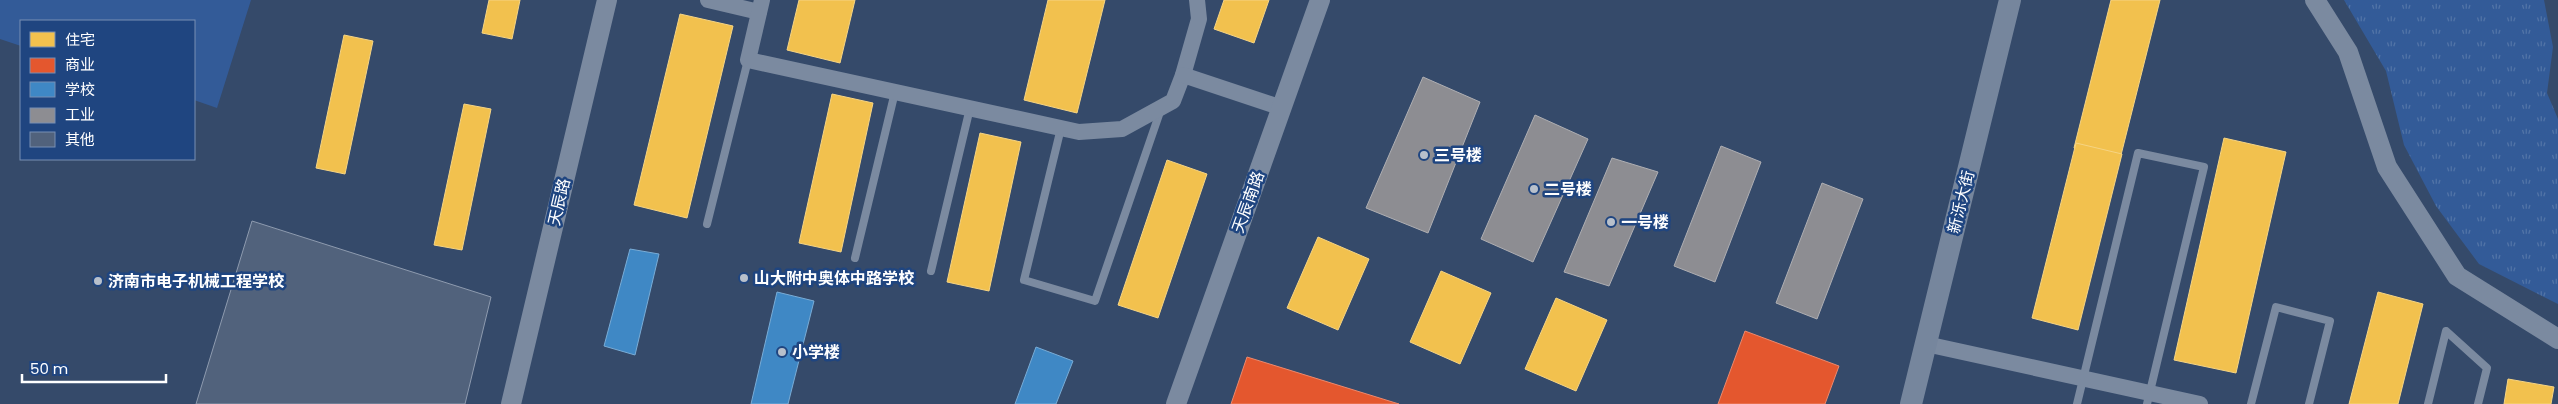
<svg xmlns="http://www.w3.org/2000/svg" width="2558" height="404" viewBox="0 0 2558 404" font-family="Poppins,'Noto Sans SC',sans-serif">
<defs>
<pattern id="park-tufts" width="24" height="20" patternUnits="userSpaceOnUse" patternTransform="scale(1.25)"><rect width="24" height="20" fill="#335b98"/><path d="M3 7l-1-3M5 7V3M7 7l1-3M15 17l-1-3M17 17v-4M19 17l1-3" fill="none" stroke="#5274a7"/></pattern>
</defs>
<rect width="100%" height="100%" fill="#354a6a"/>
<polygon fill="url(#park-tufts)" points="2344,0 2544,0 2553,47 2547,93 2558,119 2558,304 2479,264 2436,206 2404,145 2386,71"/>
<polygon fill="#335b98" points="0,0 251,0 217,108 194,100 194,21 21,21 21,46 0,39"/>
<g fill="#f2c14e" stroke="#f6d483">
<polygon points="489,0 520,0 512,39 482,33"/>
<polygon points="799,0 855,0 840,63 787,50"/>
<polygon points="1048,0 1105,0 1077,113 1024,100"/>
<polygon points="1224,0 1269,0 1254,43 1214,29"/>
<polygon points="2111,0 2160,0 2120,159 2074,148"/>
<polygon points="680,14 733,26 687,218 634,205"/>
<polygon points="344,35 373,41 345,174 316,168"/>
<polygon points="832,94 873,103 841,252 799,243"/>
<polygon points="464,104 491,109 462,250 434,245"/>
<polygon points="980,133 1021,142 989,291 947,282"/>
<polygon points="2224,138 2286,152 2236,373 2174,360"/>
<polygon points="2076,143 2122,154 2078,330 2032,318"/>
<polygon points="1167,160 1207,174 1158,318 1118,305"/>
<polygon points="1318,237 1369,259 1338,330 1287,308"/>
<polygon points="1441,271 1491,293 1460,364 1410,342"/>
<polygon points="2378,292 2423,304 2398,404 2349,404"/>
<polygon points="1556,298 1607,320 1576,391 1525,369"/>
<polygon points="2508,379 2554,387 2551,404 2504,404"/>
</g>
<g fill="#e4572e" stroke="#ec896d">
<polygon points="1745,331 1839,366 1825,404 1718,404"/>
<polygon points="1247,357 1399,404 1231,404"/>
</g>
<g fill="#3f88c5" stroke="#79acd6">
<polygon points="630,249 659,254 635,355 604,346"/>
<polygon points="777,292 814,301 788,404 751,404"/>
<polygon points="1036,347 1073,361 1056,404 1015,404"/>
</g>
<g fill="#8d8d92" stroke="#afafb3">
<polygon points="1423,77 1480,102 1428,233 1366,208"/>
<polygon points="1535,115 1588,139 1533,262 1481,239"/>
<polygon points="1721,146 1761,162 1715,282 1674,266"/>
<polygon points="1612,158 1658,172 1609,286 1564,272"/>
<polygon points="1822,183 1863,199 1817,319 1776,303"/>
</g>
<polygon fill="#51627c" stroke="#8e9baf" points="252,221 491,297 465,404 196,404"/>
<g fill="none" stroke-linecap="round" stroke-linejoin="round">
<g stroke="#7b8aa0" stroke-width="8">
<polyline points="1061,128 1024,280 1095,301 1161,109"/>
<polyline points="707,224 748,60"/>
<polyline points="855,258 895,92"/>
<polyline points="931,271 970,108"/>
<polyline points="2077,404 2138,153 2204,167 2147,404"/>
<polyline points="2251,404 2276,307 2330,321 2309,404"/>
<polyline points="2428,404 2446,331 2487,368 2478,404"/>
</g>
<g stroke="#7b8aa0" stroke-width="16">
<polyline points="708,0 759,12"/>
<polyline points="762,0 748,60 1079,132 1122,129 1173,101 1183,75 1199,19 1197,0"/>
<polyline points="1183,75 1282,108"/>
<polyline points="1926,344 2200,404"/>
</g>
<g stroke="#7b8aa0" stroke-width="20">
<polyline points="2315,0 2348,52 2387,167 2457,276 2558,339"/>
<polyline points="511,404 607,0"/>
<polyline points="1176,404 1320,0"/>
</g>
<polyline stroke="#76869d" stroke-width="22" points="1911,404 2010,0"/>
</g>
<g fill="#b8c0cb" stroke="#1f4580" stroke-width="2">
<circle cx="1424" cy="155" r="5"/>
<circle cx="1534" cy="189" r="5"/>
<circle cx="1611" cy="222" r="5"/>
<circle cx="744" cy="278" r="5"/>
<circle cx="98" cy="281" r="5"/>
<circle cx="782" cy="352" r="5"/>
</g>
<g text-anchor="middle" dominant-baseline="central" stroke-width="5" stroke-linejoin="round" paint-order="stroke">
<g font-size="16" font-weight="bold" fill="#fff" stroke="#1f4580" text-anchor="start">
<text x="1434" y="155">三号楼</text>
<text x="1544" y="189">二号楼</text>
<text x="1621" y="222">一号楼</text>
<text x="754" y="278">山大附中奥体中路学校</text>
<text x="108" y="281">济南市电子机械工程学校</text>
<text x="792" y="352">小学楼</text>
</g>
<g font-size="16" fill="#fff" stroke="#1f4580">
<text transform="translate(559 202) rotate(-77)">天辰路</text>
<text transform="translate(1248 202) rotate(-70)">天辰南路</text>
<text transform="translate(1961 202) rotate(-76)">新泺大街</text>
</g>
</g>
<rect x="20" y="20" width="175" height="140" fill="#1f4580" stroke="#798fb3"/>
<rect x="30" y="32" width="25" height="15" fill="#f2c14e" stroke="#798fb3"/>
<text x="65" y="45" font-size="15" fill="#ffffff">住宅</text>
<rect x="30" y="58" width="25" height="15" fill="#e4572e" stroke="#798fb3"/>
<text x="65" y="70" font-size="15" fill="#ffffff">商业</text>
<rect x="30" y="82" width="25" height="15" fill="#3f88c5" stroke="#798fb3"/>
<text x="65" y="95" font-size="15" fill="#ffffff">学校</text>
<rect x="30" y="108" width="25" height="15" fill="#8d8d92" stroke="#798fb3"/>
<text x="65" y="120" font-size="15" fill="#ffffff">工业</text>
<rect x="30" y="132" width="25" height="15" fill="#51627c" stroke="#798fb3"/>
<text x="65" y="145" font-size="15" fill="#ffffff">其他</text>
<path d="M22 374v8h144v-8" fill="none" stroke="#ffffff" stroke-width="2.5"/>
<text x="30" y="374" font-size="15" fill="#ffffff" stroke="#1f4580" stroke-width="4" paint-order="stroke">50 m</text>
</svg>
